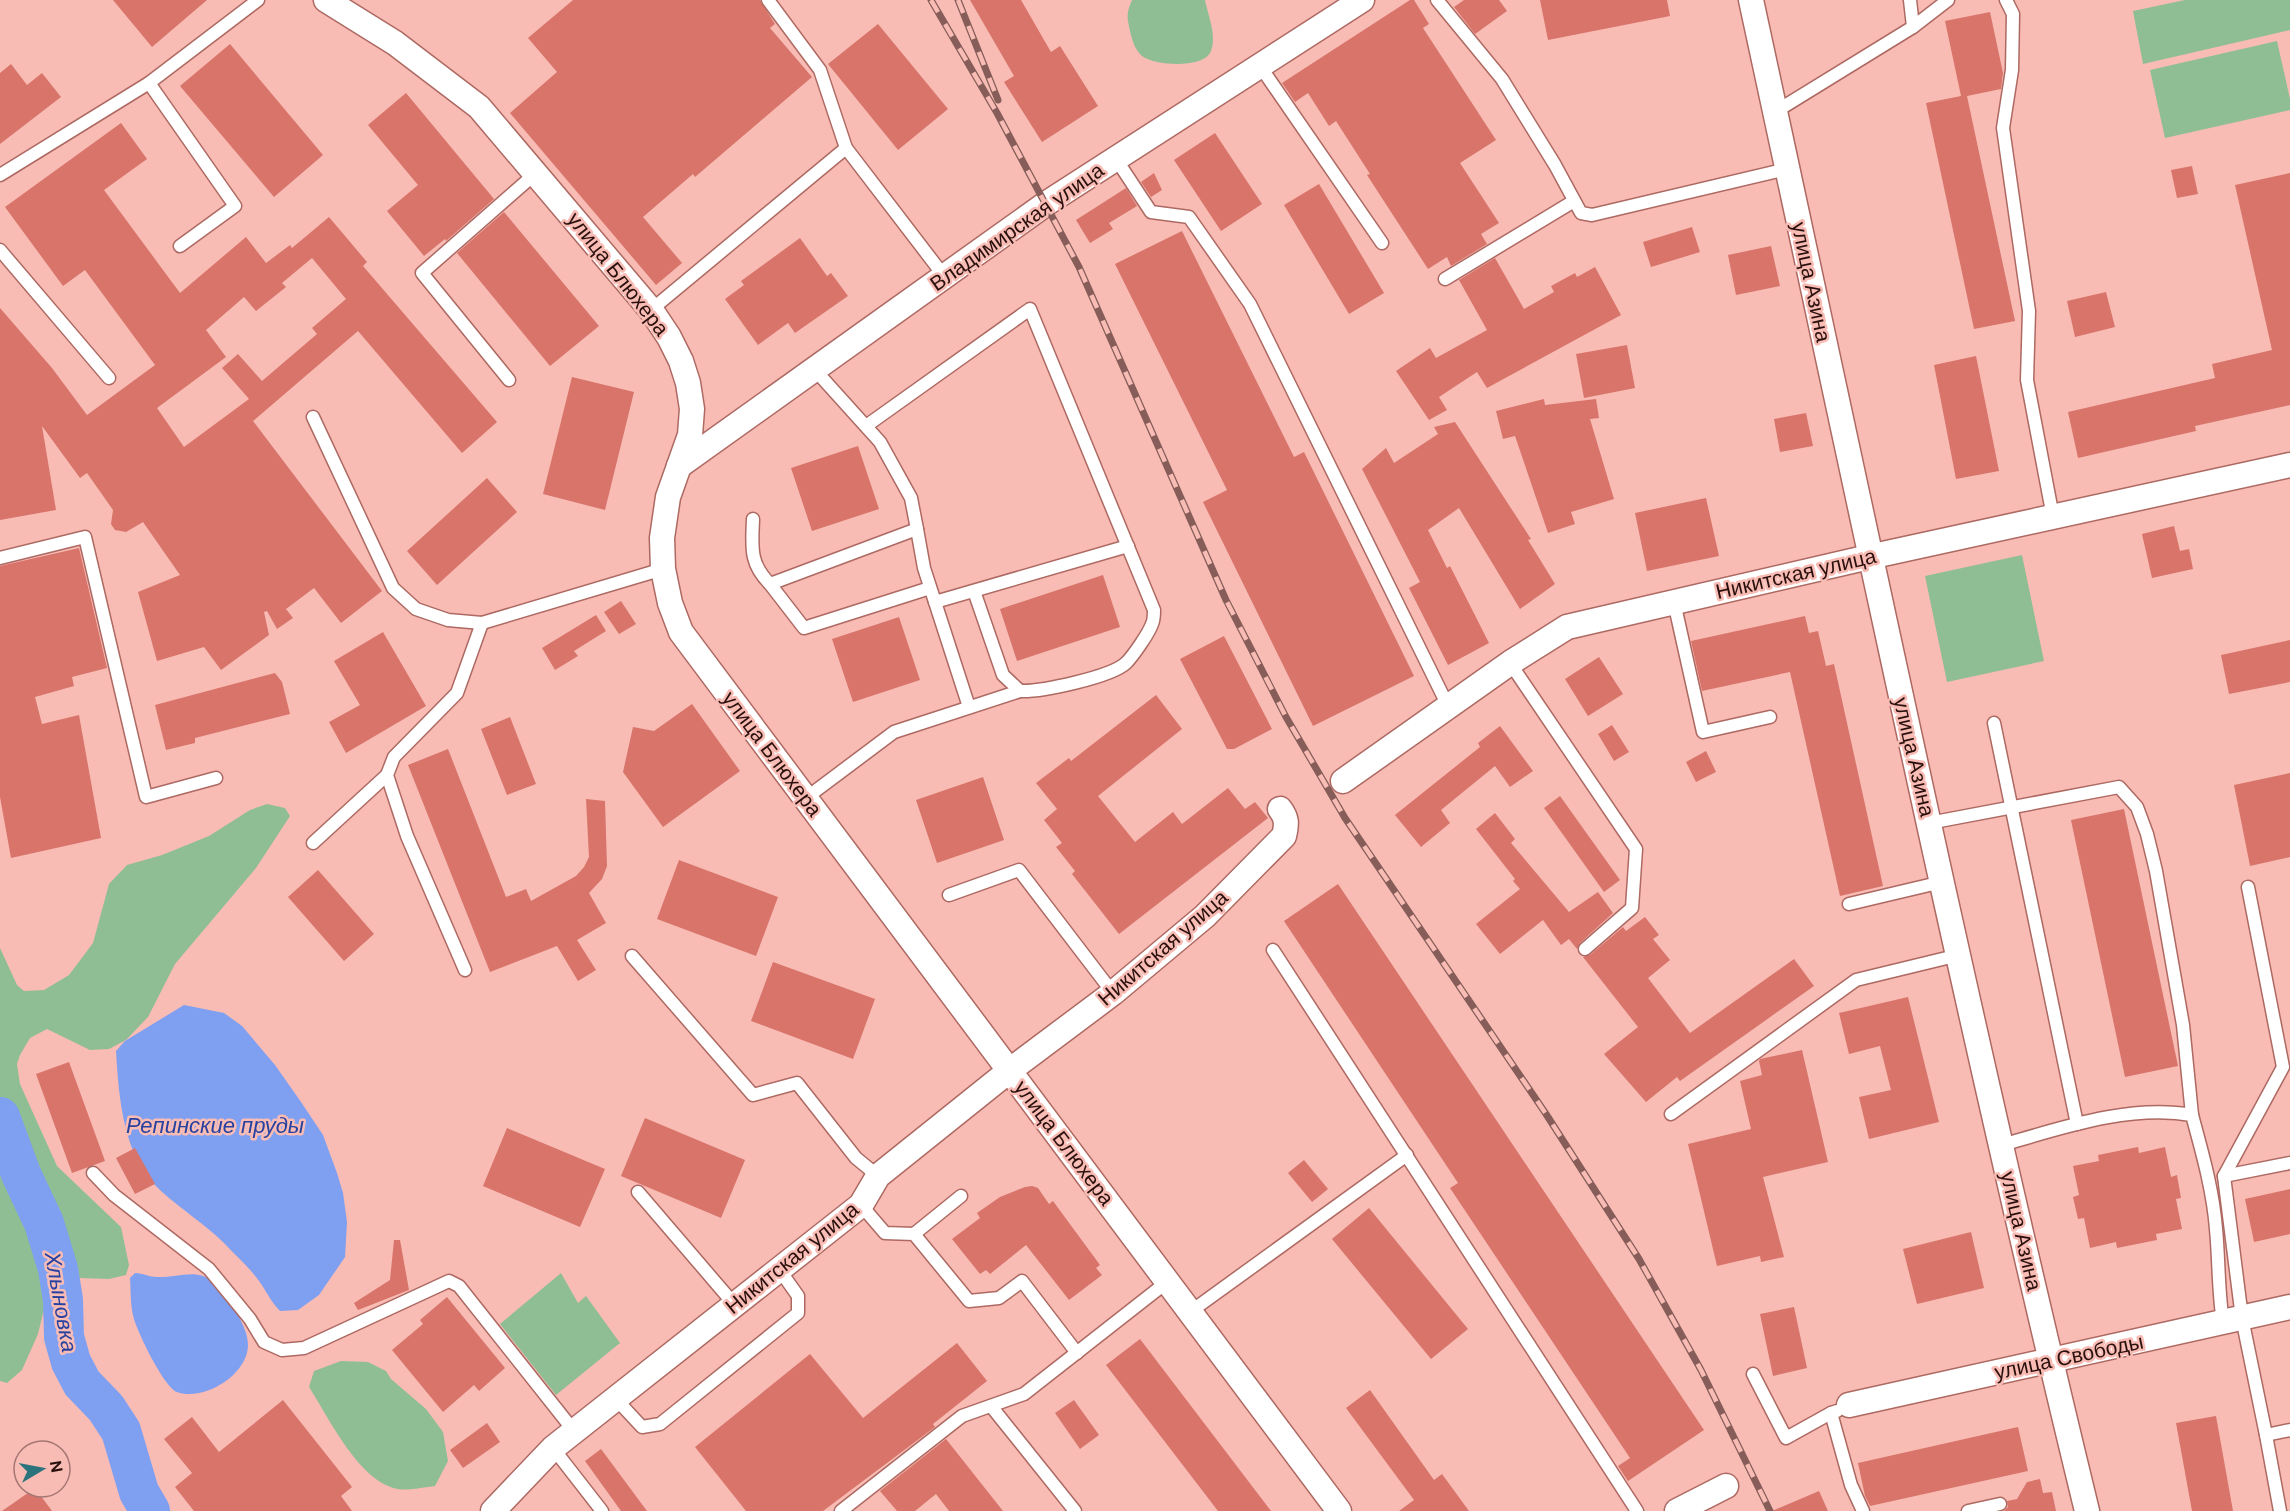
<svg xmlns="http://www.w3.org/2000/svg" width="2290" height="1511" viewBox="0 0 2290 1511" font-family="'DM Sans',sans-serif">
<rect width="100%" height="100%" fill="#f8bcb5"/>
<g fill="#90be94">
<path d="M1132,0H1205C1208,15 1217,36 1211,51C1204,69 1155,66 1142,56C1135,50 1132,40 1130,31C1127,17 1126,14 1132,0Z"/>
<polygon points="2185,0 2290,0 2290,30 2143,64 2133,11"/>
<polygon points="2277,41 2290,99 2290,110 2165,138 2150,70"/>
<polygon points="2022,555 2044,661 1947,682 1925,576"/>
<polygon points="267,804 285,808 290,816 256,868 175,964 148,1017 126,1040 109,1049 90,1050 47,1029 30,1038 20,1055 17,1064 20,1084 57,1166 121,1227 129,1265 126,1275 109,1279 80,1278 53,1289 47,1297 38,1334 22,1370 7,1383 0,1381 0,948 17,985 24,991 44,990 69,975 93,943 109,884 127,865 162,855 209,836 250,810"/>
<polygon points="561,1273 578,1303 586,1296 620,1343 556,1395 500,1324"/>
<path d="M341,1361L368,1362L386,1371L391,1379L426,1409L443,1432L448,1461L435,1486C424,1487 409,1491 398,1489C359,1482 329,1418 309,1387L314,1371Z"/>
</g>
<g fill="#7f9ff1">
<path d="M184,1005L224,1013L242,1026L275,1065L301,1102L323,1135L337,1173L343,1193L347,1222L345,1257L319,1295L298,1310L280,1311C271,1302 267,1292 259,1281C250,1268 236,1256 225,1244C205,1224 182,1210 161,1191C123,1157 119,1100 116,1051L125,1041Z"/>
<path d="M135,1273C143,1273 149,1277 157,1277C171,1278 190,1271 203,1276C217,1280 230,1297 236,1311C241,1321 248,1333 248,1345C248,1375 203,1402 177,1392C164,1387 138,1333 134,1319C130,1305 131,1292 130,1278Z"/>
</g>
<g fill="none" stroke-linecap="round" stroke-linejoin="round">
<polyline stroke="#7f9ff1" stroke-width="40" points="0,1117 21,1174 44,1223 58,1269 63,1300 64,1337 71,1362 82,1383 106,1408 121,1431 139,1492 150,1511"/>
</g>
<g fill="#d8746a" fill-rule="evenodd">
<polygon points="113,0 207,0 152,47"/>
<polygon points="573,0 760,0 775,24 770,28 812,77 695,177 693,174 643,217 682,263 656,285 510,113 557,72 528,38"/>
<polygon points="970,0 1021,0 1051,52 1060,46 1098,106 1042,142 1004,82 1014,76"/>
<polygon points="1410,0 1414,0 1429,24 1423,28 1496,140 1460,163 1499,223 1481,234 1487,244 1451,266 1447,257 1428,269 1367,175 1370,174 1336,121 1329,126 1308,93 1295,102 1282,83"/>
<polygon points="1464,0 1499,0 1507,11 1475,34 1454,7"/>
<polygon points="1540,0 1667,0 1670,16 1548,40"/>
<polygon points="1990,12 2003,73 2001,89 1967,96 2015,321 1974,329 1926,103 1961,96 1945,21"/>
<polygon points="878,24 948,109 898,150 828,64"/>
<polygon points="230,44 323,155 274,197 180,86"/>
<polygon points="11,64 27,85 42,73 61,97 0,144 0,73"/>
<polygon points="406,93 494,199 446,241 445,239 424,256 387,211 418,185 368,125"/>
<path d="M121,123L147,159L104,190L180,293L246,237L266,263L290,245L292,248L329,217L367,262L363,266L497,422L462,453L358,331L253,421L382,591L341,623L314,588L286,609L293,618L277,629L267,611L264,612L269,635L221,670L204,647L157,661L138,592L180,575L143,522L126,532L115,530L111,524L113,510L87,473L80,478L42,426L56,510L0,520V308L52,368L87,415L155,365L85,270L63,286L5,207ZM312,258L346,299L312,328L317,334L262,381L238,354L222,368L249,399L184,447L157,408L226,357L206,330L244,297L256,311L286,287L282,283Z"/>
<polygon points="1215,133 1262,204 1221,231 1174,160"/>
<polygon points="2192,166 2198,194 2177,198 2171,170"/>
<polygon points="1154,173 1162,190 1151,197 1141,182"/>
<polygon points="2290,173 2290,405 2195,426 2196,431 2078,458 2068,412 2215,378 2212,364 2272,350 2235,185"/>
<polygon points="1319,184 1384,293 1349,314 1284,205"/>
<polygon points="1126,188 1137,206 1109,223 1113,229 1090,243 1076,220"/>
<polygon points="504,212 599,326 550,366 457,253"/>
<polygon points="1692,227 1700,252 1651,267 1643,242"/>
<polygon points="1182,231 1294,457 1304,452 1414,676 1313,726 1203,502 1227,490 1115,264"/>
<polygon points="800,238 827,276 831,273 848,296 795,333 788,323 758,345 725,299 744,285 741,281"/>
<polygon points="1771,246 1780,286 1736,295 1728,255"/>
<polygon points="1495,258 1524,309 1554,292 1551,286 1575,273 1577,277 1595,267 1621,315 1487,388 1477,372 1439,397 1447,410 1429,420 1396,371 1430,348 1436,358 1487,330 1459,280"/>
<polygon points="2106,292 2115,327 2075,337 2067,301"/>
<polygon points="1627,345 1635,388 1584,398 1576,354"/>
<polygon points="1976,356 1999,471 1956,479 1934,365"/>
<polygon points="572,377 634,392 605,510 543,494"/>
<polygon points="1544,399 1545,405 1596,399 1599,418 1590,419 1614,499 1571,512 1575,524 1548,533 1515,436 1503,439 1496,411"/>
<polygon points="1806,413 1813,446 1780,452 1774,419"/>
<polygon points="1455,422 1531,539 1528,540 1555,584 1520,609 1459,508 1428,530 1447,568 1450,566 1489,643 1448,665 1409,588 1420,582 1362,469 1386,448 1394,463 1438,434 1434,427"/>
<polygon points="858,446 879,509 812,531 791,468"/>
<polygon points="487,478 517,512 437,585 407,551"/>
<polygon points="1706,498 1719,556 1647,571 1635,513"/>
<polygon points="2174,526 2180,551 2189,549 2193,569 2152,578 2142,534"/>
<polygon points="79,548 107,668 72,677 74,686 35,697 42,724 79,715 101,838 11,858 0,797 0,566"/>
<polygon points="1103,575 1120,627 1017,661 1000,609"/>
<polygon points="621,601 636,624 619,634 604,612"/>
<polygon points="596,615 606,631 574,651 578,656 555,670 542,648"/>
<polygon points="1805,616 1809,633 1818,631 1826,666 1834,664 1883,886 1840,896 1790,672 1702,691 1691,641"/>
<polygon points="899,617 920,680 853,702 832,639"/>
<polygon points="383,632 426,706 346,753 329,722 360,705 334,661"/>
<polygon points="1224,636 1272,729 1234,749 1227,749 1180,659"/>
<polygon points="2290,640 2290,682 2229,694 2221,655"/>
<polygon points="1599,657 1623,694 1588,716 1565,679"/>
<polygon points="275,673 282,682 290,714 195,738 195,743 166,750 155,705"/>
<polygon points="1156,695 1182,729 1098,796 1135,842 1173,812 1182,824 1228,788 1245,809 1255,802 1268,818 1119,934 1072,874 1075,871 1056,847 1062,843 1044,820 1057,809 1036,783 1069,758 1071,761"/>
<polygon points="692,704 740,771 663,827 623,772 633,727 654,731"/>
<polygon points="510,717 536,784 507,795 481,729"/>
<polygon points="1612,725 1629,752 1614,761 1598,734"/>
<polygon points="1500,726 1533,771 1510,787 1495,766 1441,810 1450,823 1421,847 1395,815 1480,747 1478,743"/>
<polygon points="448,749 506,897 526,889 531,901 576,876 584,867 589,857 586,799 605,801 607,866 602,879 589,893 606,923 577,940 596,970 578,981 557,946 490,972 408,765"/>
<polygon points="1706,751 1716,772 1696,782 1686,762"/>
<polygon points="2290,773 2290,857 2250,866 2234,785"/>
<polygon points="983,777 1004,840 937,863 916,800"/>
<polygon points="1560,796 1620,880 1604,892 1544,808"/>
<polygon points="2124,809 2178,1066 2125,1077 2071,820"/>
<polygon points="1495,813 1515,839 1511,843 1569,912 1598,892 1613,913 1580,943 1577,949 1569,939 1561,945 1543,920 1500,954 1476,924 1520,889 1513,881 1515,879 1476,829"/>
<polygon points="679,860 778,897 756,956 657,919"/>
<polygon points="318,870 374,934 344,961 288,897"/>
<polygon points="1338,884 1704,1430 1628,1481 1618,1466 1630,1458 1450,1188 1458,1183 1284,921"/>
<polygon points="1645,917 1659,935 1653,939 1670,960 1648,978 1690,1033 1794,959 1814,986 1680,1081 1677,1077 1646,1102 1604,1054 1638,1027 1583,957 1590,955 1623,927 1626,931"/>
<polygon points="773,962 875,999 853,1059 751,1021"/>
<polygon points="1908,997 1939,1122 1869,1139 1859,1097 1891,1090 1880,1046 1849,1054 1839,1013"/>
<polygon points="1802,1050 1828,1162 1763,1177 1784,1257 1761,1262 1760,1256 1717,1266 1688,1144 1751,1129 1740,1081 1762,1075 1759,1061 1760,1059"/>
<polygon points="69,1062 105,1161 72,1173 36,1074"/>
<polygon points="645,1118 745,1160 721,1218 621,1176"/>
<polygon points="507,1128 605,1169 580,1227 483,1186"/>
<polygon points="2138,1147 2139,1153 2165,1147 2171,1177 2177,1175 2181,1198 2176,1199 2182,1229 2156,1234 2157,1240 2117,1248 2116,1242 2090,1248 2084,1218 2078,1219 2073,1197 2079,1195 2073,1166 2099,1161 2098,1155"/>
<polygon points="135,1148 155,1184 135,1194 116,1158"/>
<polygon points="1304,1160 1328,1189 1312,1202 1288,1173"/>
<polygon points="1032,1186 1038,1188 1049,1204 1053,1201 1100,1265 1096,1268 1102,1275 1069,1300 1026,1245 990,1274 986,1270 980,1274 952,1239 980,1218 977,1213 1000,1197 1025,1187"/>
<polygon points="2290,1189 2290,1234 2254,1242 2245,1199"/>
<polygon points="1369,1208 1468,1329 1431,1359 1332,1239"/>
<polygon points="1971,1232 1984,1288 1917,1304 1903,1249"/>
<polygon points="394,1240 400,1240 409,1290 358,1310 354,1303 390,1280"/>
<polygon points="447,1297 505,1368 479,1391 474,1385 443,1412 392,1350 423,1324 420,1320"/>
<polygon points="1794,1307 1807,1368 1773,1376 1760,1314"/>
<polygon points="1140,1339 1271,1511 1218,1511 1106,1365"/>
<polygon points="957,1343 987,1381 933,1424 935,1427 823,1511 746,1511 695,1447 810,1354 863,1418"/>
<polygon points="1370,1390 1434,1480 1442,1474 1469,1511 1399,1511 1414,1500 1346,1408"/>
<polygon points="283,1400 352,1487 341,1496 352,1511 194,1511 175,1487 192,1473 164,1439 192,1417 219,1452"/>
<polygon points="1074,1400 1099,1435 1080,1449 1055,1413"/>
<polygon points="2216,1416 2233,1511 2192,1511 2176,1423"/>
<polygon points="487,1423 500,1442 463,1468 450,1450"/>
<polygon points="2018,1427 2028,1471 1870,1506 1865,1496 1858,1463"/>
<polygon points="946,1439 1003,1511 949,1511 936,1494 915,1511 897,1511 880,1491"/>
<polygon points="601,1449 647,1511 621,1511 585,1461"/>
<polygon points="2040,1479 2043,1493 2052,1492 2056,1511 2004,1511 2008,1507 2007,1501 2017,1499 2027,1482"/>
<polygon points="35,1488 52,1511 2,1511"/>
<polygon points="1819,1491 1828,1511 1772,1511"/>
</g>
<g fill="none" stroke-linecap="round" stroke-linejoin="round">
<defs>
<g id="service">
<polyline points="768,0 820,70 846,148"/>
<polyline points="1437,0 1502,79 1555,165 1581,213 1592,215 1787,169"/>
<polyline points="2006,0 2013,14 2012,70 2003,128 2029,311 2027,380 2053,517"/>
<polyline points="1913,27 1948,0"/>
<polyline points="1260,66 1382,243"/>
<polyline points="1775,112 1913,27 1910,0"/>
<polyline points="1116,159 1151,212 1189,217 1250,304 1449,708"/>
<polyline points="0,175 149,83"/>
<polyline points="180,246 235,206 149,83 258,0"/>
<polyline points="0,250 109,378"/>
<polyline points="1445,279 1574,201"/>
<polyline points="651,310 846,148 944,276"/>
<polyline points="509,380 422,273 536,173"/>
<polyline points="313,417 393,588 416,609 448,620 482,623 663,569"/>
<path d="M753,519C752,547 749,563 770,584L917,529L911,498L880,442L815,370"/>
<polyline points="917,529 924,568 969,707"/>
<polyline points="0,558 85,537 146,797 216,778"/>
<polyline points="770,584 804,628 930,588"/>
<polyline points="974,591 1003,675 1020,691"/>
<polyline points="935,602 1128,546"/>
<polyline points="1674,602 1703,732 1770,717"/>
<polyline points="1510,663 1636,849 1632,908 1585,949"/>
<polyline points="1994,723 2077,1124"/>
<path d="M806,798L894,732L1020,691C1041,692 1111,677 1126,663C1133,656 1149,633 1152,624C1154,620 1154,615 1154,610L1030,309L866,426"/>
<polyline points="1929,823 2119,787 2137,807 2147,834 2156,871 2183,1025 2192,1115"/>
<polyline points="313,843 387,775"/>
<polyline points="949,895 1019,870 1113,993"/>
<polyline points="1849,904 1942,882"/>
<polyline points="1273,950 1637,1511"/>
<polyline points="632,956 753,1095 797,1083 856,1158 878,1176"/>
<polyline points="465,970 407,836 387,775 394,757 457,693 482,623"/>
<polyline points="1671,1114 1856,980 1959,955"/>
<path d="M2002,1145C2061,1128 2130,1104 2192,1115C2202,1152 2213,1190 2216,1229C2219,1260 2218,1291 2223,1322"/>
<polyline points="2290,1163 2224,1176 2242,1318 2266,1435 2290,1430"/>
<polyline points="93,1173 114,1195 209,1269 250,1319 264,1342 282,1350 304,1348 449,1281 459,1286 574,1431"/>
<polyline points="2224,1176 2283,1067 2248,887"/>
<polyline points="638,1192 734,1304"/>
<polyline points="861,1205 885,1233 914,1234 969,1301 999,1298 1022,1281 1077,1353"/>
<polyline points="914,1234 961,1196"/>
<polyline points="1190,1312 1407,1155"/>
<polyline points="1753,1374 1786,1438 1831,1413"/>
<polyline points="615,1398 642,1427 660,1424 798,1313 798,1296 779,1269"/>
<polyline points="991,1406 1075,1511"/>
<polyline points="1837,1411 1831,1413 1851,1485 1863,1511"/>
<polyline points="2266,1435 2280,1511"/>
<polyline points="553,1448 602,1511"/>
<polyline points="841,1511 962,1416 1024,1394 1167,1282"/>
<polyline points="1968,1511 2000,1504"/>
</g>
<g id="minor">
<polyline points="326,0 395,43 479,107 651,310 669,337 681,361 688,383 692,409 690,435 668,497 662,538 663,569 670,603 681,632 1339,1511"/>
<path d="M1751,0C1860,504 1965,1010 2087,1511"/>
<polyline points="679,466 1047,203 1362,0"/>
<polyline points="1343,781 1510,663 1567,627 1869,557 2290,465"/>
<polyline points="1849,1405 2290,1307"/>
<path d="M493,1511L553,1448L861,1205L878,1176L1009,1071L1113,993L1205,916L1284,836C1287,824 1287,818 1280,809"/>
<polyline points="1677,1511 1726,1486"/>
</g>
</defs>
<use href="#service" stroke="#ad6962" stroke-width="15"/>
<use href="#minor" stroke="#ad6962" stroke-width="27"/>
<use href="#service" stroke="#fff" stroke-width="12"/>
<use href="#minor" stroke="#fff" stroke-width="24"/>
<defs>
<g id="rail">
<polyline points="931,0 997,113 1079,267 1226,600 1286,717 1345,818 1546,1114 1639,1259 1701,1370 1770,1511"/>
<polyline points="958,0 998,100"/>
</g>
</defs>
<use href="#rail" stroke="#865d58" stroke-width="7"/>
<use href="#rail" stroke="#f8bcb5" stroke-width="4.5" stroke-dasharray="14" stroke-linecap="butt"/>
</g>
<g text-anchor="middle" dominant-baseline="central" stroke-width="5" stroke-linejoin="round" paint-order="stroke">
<g font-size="21" fill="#2a100d" stroke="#f8bcb5">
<text transform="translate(1017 227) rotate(-35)">Владимирская улица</text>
<text transform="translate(618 274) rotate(52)">улица Блюхера</text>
<text transform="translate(1811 282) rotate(78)">улица Азина</text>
<text transform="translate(1796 574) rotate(-13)">Никитская улица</text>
<text transform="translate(772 754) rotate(53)">улица Блюхера</text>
<text transform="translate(1914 757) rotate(77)">улица Азина</text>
<text transform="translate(1163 948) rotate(-41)">Никитская улица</text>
<text transform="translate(1064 1143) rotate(53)">улица Блюхера</text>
<text transform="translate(2021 1231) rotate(77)">улица Азина</text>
<text transform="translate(792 1258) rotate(-39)">Никитская улица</text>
<text transform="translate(2069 1357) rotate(-12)">улица Свободы</text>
</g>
<g font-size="22" font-style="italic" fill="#26419f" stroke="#f8bcb5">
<text x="215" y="1125">Репинские пруды</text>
<text transform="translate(61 1302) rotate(80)">Хлыновка</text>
</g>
</g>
<g transform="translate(42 1469) rotate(80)"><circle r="28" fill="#f8bcb5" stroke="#a67772" stroke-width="1.5"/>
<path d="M0-4.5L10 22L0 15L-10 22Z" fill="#2b737d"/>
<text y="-9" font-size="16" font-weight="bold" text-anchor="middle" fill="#2a100d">N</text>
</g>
</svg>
